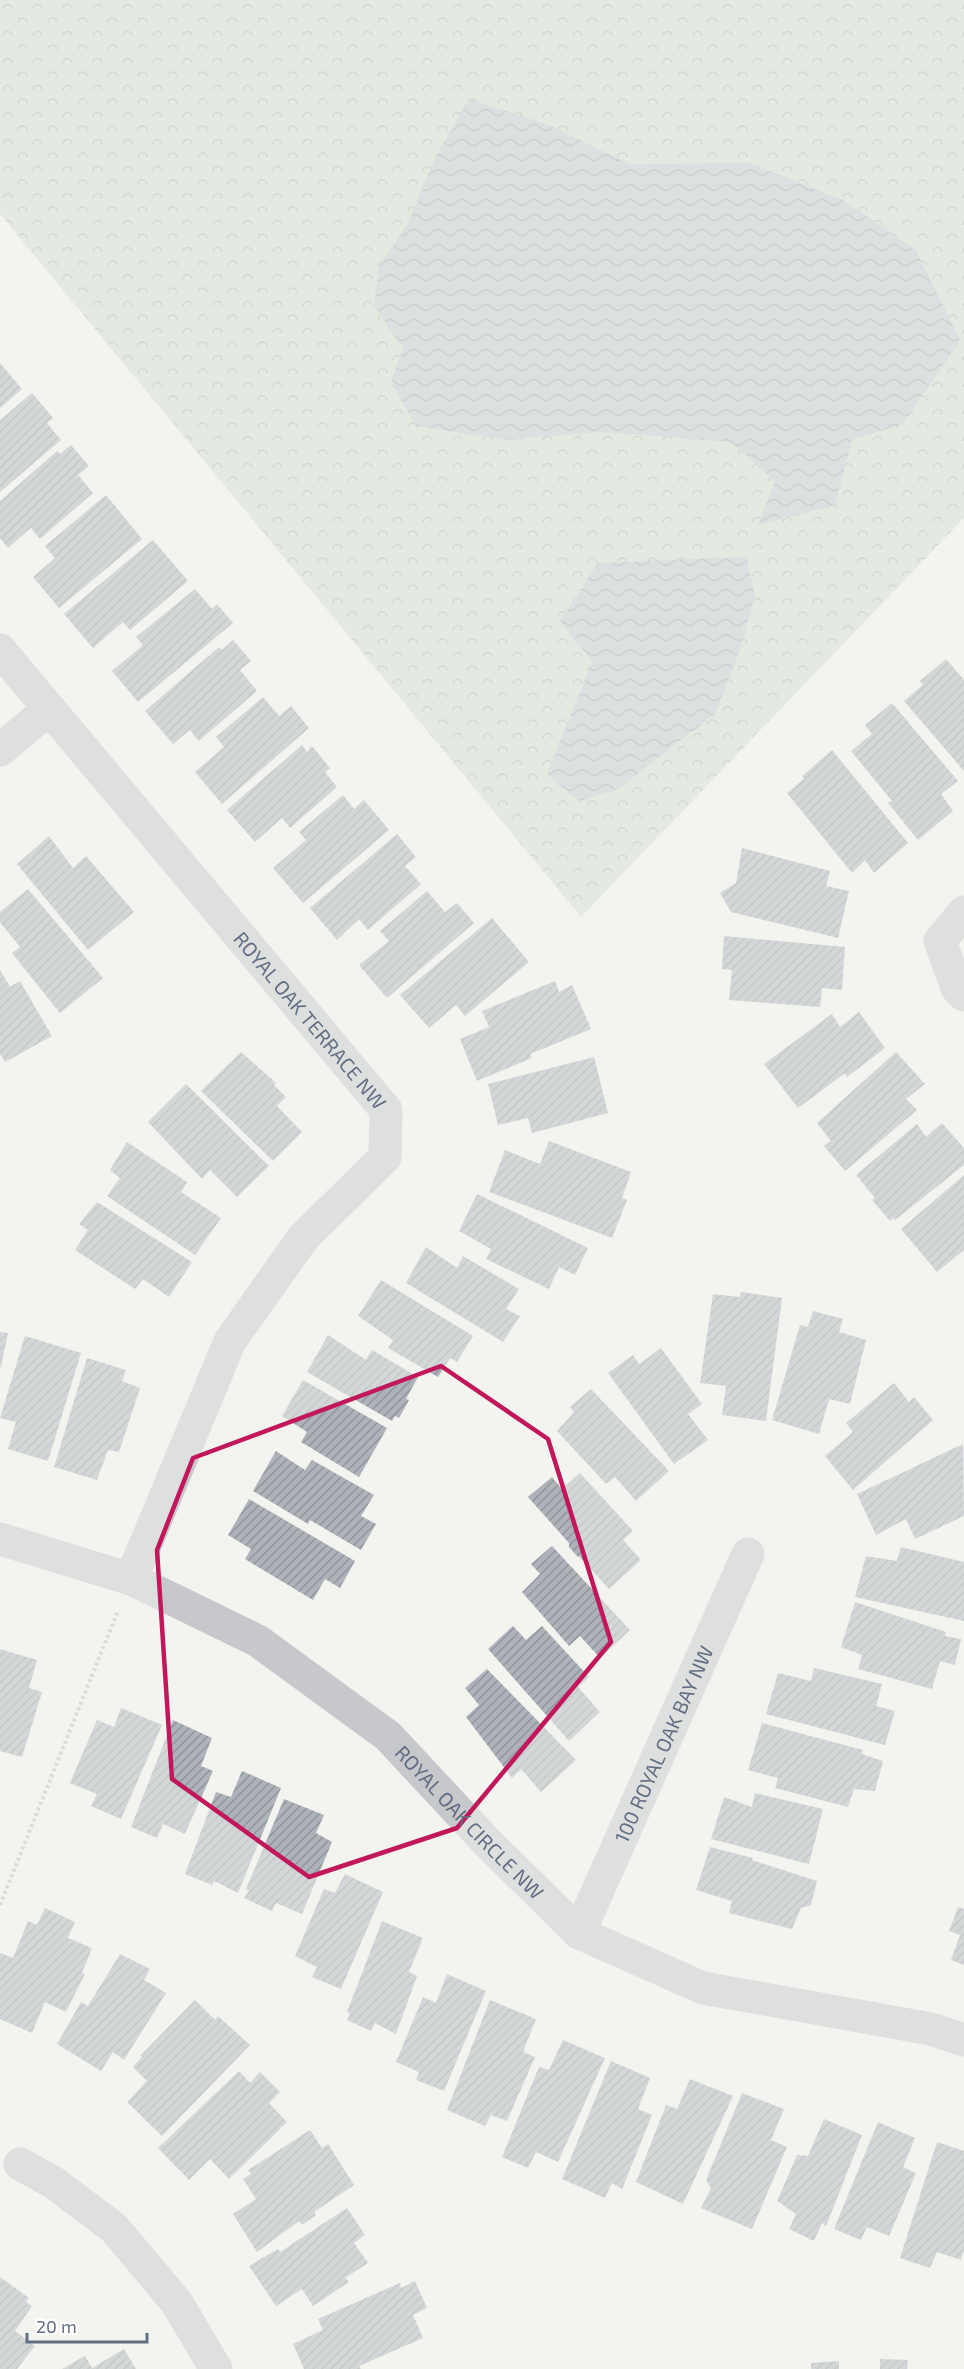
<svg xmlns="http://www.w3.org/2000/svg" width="964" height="2369" viewBox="0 0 964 2369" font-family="'Exo 2',sans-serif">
<defs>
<pattern id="park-crowns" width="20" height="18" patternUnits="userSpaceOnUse" patternTransform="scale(1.5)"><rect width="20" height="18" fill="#d3dbd0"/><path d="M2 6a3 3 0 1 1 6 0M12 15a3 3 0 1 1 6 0" fill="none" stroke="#afb6ae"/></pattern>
<pattern id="water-waves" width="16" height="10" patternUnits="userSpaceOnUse" patternTransform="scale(1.5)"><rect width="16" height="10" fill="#bfc8ce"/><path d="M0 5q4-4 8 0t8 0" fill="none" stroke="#9fa7ad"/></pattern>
<pattern id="building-hatch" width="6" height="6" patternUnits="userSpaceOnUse" patternTransform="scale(1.5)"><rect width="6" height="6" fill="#aeb3ba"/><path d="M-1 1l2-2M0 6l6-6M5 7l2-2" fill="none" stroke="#91969d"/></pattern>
</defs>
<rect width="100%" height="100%" fill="#f3f4ef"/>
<polygon fill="url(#park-crowns)" points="0,0 964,0 964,518 581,917 0,214"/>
<g fill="url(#water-waves)">
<polygon points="469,99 549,125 629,164 750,163 843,200 916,250 960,340 903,424 852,440 835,505 758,525 775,481 730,442 602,432 506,440 416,426 391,382 403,348 374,306 379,266 407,225 436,156"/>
<polygon points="747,557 755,597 739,652 716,713 618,789 579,801 547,774 592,662 560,621 598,563"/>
</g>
<g fill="url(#building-hatch)">
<polygon points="0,363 22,389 0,408"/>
<polygon points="32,393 53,418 47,423 61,440 0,492 0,420"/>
<polygon points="71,445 89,466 78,475 93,493 40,539 31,528 8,548 0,538 0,501 57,451 60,454"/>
<polygon points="106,495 142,539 59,608 33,577 55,558 45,546"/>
<polygon points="153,540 188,581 130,630 123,622 93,648 64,614"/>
<polygon points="195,589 212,609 217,604 233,623 138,702 112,671 143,645 136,637"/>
<polygon points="233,640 251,661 240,670 257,691 199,741 190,730 173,744 145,711 219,647 222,650"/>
<polygon points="946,659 964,680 964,771 904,701 923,685 920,681"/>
<polygon points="263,697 279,716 291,706 309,728 222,804 195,772 224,747 216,737"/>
<polygon points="892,703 958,781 941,794 953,811 918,840 888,803 892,801 851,751 872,734 865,725"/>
<polygon points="302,745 307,752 312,746 330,768 325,772 337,787 290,828 282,818 255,842 227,810"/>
<polygon points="832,750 908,843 874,873 865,860 852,873 787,793 804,779 802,776"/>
<polygon points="343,795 354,809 364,800 389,830 303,903 273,868 306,840 299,832"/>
<polygon points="397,834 416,857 405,866 421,884 368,930 359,919 337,940 310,908"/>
<polygon points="49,836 73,868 86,856 134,912 88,950 17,864"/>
<polygon points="742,848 830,871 826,886 849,891 838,938 731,912 720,893 736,883"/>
<polygon points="28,889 103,978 60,1013 12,953 20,947 0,922 0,912"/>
<polygon points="427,891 445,912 457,903 474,923 387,998 359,965 389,941 380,931"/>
<polygon points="492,918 529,962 465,1016 456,1005 429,1028 400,995"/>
<polygon points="724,936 845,947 842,990 822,988 820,1007 729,1000 732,970 722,969"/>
<polygon points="0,970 10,987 20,981 52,1036 5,1062 0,1054"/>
<polygon points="555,981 559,992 572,985 591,1029 530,1054 532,1058 477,1081 460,1039 489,1027 482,1011"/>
<polygon points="859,1012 885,1048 847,1077 845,1073 798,1108 764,1064 832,1014 840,1027"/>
<polygon points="241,1052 276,1083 274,1085 286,1097 277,1106 302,1132 273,1161 201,1091"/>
<polygon points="896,1052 925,1084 906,1099 917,1110 845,1171 824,1146 831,1141 817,1123"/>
<polygon points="594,1057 608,1113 532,1133 528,1118 498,1125 488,1084"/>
<polygon points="186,1084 269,1166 237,1197 210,1170 202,1179 148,1122"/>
<polygon points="942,1123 964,1148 964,1165 895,1220 893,1218 890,1221 872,1200 875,1198 856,1175 917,1124 926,1137"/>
<polygon points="549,1141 631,1172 622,1198 627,1200 612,1238 489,1192 505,1150 540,1164"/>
<polygon points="127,1142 187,1182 181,1192 221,1218 195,1255 107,1196 120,1178 110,1170"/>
<polygon points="964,1175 964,1250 937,1272 901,1229"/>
<polygon points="477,1194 588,1248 575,1275 559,1267 549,1289 486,1259 491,1249 459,1231"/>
<polygon points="97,1202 192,1262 169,1297 143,1279 135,1289 75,1250 88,1230 79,1224"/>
<polygon points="426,1247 457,1268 463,1256 519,1289 506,1309 520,1316 503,1342 406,1283"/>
<polygon points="381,1280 473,1336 457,1362 450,1358 438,1377 388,1348 393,1340 358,1316"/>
<polygon points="741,1292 782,1298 766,1421 722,1415 726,1386 700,1383 713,1294 740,1297"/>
<polygon points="813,1311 843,1319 839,1332 866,1340 850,1404 829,1399 819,1434 772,1420 800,1325 808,1327"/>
<polygon points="0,1332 8,1333 1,1367 0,1367"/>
<polygon points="328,1335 366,1360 372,1350 418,1377 406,1399 409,1400 399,1418 395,1416 392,1421 307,1372"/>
<polygon points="25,1336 81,1353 48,1461 8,1449 16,1422 0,1418"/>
<polygon points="661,1348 702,1404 688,1414 708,1440 674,1464 608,1373 633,1355 639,1364"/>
<polygon points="87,1358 126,1370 122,1381 140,1388 119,1452 108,1450 97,1480 54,1467"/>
<polygon points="303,1380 387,1428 359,1477 301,1442 307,1432 282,1416"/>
<polygon points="894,1383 909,1402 914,1397 933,1420 853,1490 825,1456 853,1432 846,1423"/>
<polygon points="591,1389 669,1471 636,1501 615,1477 606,1484 557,1431 574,1412 570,1407"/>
<polygon points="963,1444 964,1516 915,1539 906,1519 876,1535 857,1494"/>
<polygon points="276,1451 305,1470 312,1460 374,1495 361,1516 376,1524 361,1550 310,1520 308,1524 253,1491"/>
<polygon points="580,1473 633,1531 623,1540 641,1560 609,1589 579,1556 578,1557 569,1547 569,1543 528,1497 552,1477 562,1489"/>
<polygon points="249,1499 355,1561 340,1588 325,1579 313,1600 245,1559 251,1549 228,1535"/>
<polygon points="552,1546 630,1630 600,1658 580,1636 569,1646 522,1592 540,1574 531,1564"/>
<polygon points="901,1547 964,1562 964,1621 855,1597 866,1556 897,1561"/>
<polygon points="855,1602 946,1632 945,1636 961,1639 955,1665 940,1661 932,1689 858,1669 862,1655 841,1647"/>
<polygon points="513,1626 526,1640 542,1626 589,1677 578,1687 600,1712 569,1741 488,1649"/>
<polygon points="0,1649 37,1660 29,1688 42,1692 22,1757 0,1751"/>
<polygon points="814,1668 882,1684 876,1706 895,1711 885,1745 766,1714 778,1673 811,1681"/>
<polygon points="487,1669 576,1760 541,1792 521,1769 512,1778 466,1717 479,1705 465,1688"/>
<polygon points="121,1708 162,1725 121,1819 91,1806 97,1794 70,1783 97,1720 114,1727"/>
<polygon points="173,1720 212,1738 201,1766 213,1771 185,1834 163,1824 157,1838 131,1827"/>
<polygon points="762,1723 863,1750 862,1754 883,1761 875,1791 854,1789 848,1807 775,1788 778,1778 748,1770"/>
<polygon points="242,1771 281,1788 238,1893 214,1881 212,1885 185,1874 216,1792 231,1797"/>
<polygon points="755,1793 823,1809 809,1864 711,1839 724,1797 752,1807"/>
<polygon points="284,1799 324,1815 316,1833 332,1842 302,1914 276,1903 272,1911 244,1898 249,1891 246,1889"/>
<polygon points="710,1847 753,1858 752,1860 817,1881 811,1905 801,1908 792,1929 729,1913 732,1901 696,1890"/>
<polygon points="345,1874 383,1892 341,1989 312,1977 317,1967 295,1956 324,1889 335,1893"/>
<polygon points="958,1907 964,1909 964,1965 951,1960 960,1935 949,1931"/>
<polygon points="45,1908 75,1922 68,1938 92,1948 82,1973 85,1974 66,2012 45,2002 32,2033 0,2019 0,1953 13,1958 28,1921 37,1925"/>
<polygon points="382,1921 423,1938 409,1972 417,1976 396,2034 375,2023 371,2031 347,2020 350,2014 347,2012"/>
<polygon points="120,1954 150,1969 144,1980 166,1993 124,2060 113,2052 101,2071 57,2044 81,2002 88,2006"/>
<polygon points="447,1974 486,1991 444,2091 416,2080 419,2072 396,2062 423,1997 436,2003"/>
<polygon points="195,2000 215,2020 218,2016 250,2045 162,2136 127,2102 147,2081 133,2067 142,2057 140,2056"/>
<polygon points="490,2000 536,2019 523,2052 535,2057 507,2121 491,2115 485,2126 447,2110"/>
<polygon points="563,2040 605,2058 558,2162 536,2152 528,2168 502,2157 539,2067 549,2070"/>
<polygon points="611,2061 650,2078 638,2109 652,2115 622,2189 612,2183 605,2198 562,2179"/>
<polygon points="239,2071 250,2083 260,2072 280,2092 269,2103 287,2122 229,2179 210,2159 189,2180 158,2148"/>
<polygon points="690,2079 733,2096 683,2204 636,2182 666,2105 677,2109"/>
<polygon points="742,2093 784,2109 771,2140 787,2147 752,2229 701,2208 711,2188 706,2180"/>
<polygon points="824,2119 862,2135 826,2226 822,2223 814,2241 789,2229 796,2214 777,2201 797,2155 808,2156"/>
<polygon points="878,2122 915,2138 903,2167 916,2173 889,2236 867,2227 861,2240 834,2229"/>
<polygon points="310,2130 322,2148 328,2144 354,2185 314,2212 316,2215 302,2225 299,2221 257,2252 233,2214 256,2199 243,2179 251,2174 248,2170"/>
<polygon points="937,2142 964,2151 964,2250 961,2260 937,2252 930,2268 900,2258"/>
<polygon points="347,2208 365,2235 354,2243 368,2263 345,2278 349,2282 313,2306 302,2289 276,2306 249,2266 278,2249 280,2252"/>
<polygon points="0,2277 29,2298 26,2302 32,2306 15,2331 35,2346 17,2369 0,2369"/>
<polygon points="415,2281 427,2308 413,2315 423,2338 359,2366 361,2369 304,2369 293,2344 323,2330 318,2319 400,2283 401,2288"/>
<polygon points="124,2349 136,2369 62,2369 85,2356 92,2368"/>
<polygon points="880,2359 908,2360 907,2369 880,2369"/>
<polygon points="839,2361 839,2369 811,2369 811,2363"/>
</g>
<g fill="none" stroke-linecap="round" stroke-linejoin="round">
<polyline stroke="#bdbec0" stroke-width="4" stroke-dasharray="3 3" stroke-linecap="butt" points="0,1905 117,1613"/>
<g stroke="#c6c8cc" stroke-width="33">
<path id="s1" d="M0,650L386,1110L385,1157L303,1238L230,1341L131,1579"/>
<polyline points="0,750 49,709"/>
<polyline points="964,912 940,941 957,988 964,995"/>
<path id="s2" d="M0,1539L131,1579L258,1641L388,1736L485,1840L579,1933L703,1988L931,2029L964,2040"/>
<path id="s3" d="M579,1933L748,1554"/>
<polyline points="20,2164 54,2183 114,2228 177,2303 216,2369"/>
</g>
</g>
<path d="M0 0H964V2369H0ZM441,1366L548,1439L611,1642L457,1828L309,1877L172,1779L157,1550L193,1458Z" fill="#f3f4ef" fill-opacity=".55" fill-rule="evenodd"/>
<path fill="none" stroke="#c2185b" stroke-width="4.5" stroke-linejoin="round" d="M441,1366L548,1439L611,1642L457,1828L309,1877L172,1779L157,1550L193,1458Z"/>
<g text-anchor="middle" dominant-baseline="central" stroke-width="6" stroke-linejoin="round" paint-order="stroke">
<g font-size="20" fill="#626f82" stroke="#fff">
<text stroke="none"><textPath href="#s1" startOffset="483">ROYAL OAK TERRACE NW</textPath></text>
<text stroke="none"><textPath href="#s3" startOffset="207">100 ROYAL OAK BAY NW</textPath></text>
<text stroke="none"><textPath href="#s2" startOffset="558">ROYAL OAK CIRCLE NW</textPath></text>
</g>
</g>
<path d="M27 2333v9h120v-9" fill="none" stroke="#626f82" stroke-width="3"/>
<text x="36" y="2333" font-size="18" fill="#626f82" stroke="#ffffff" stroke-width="4.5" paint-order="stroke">20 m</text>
</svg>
